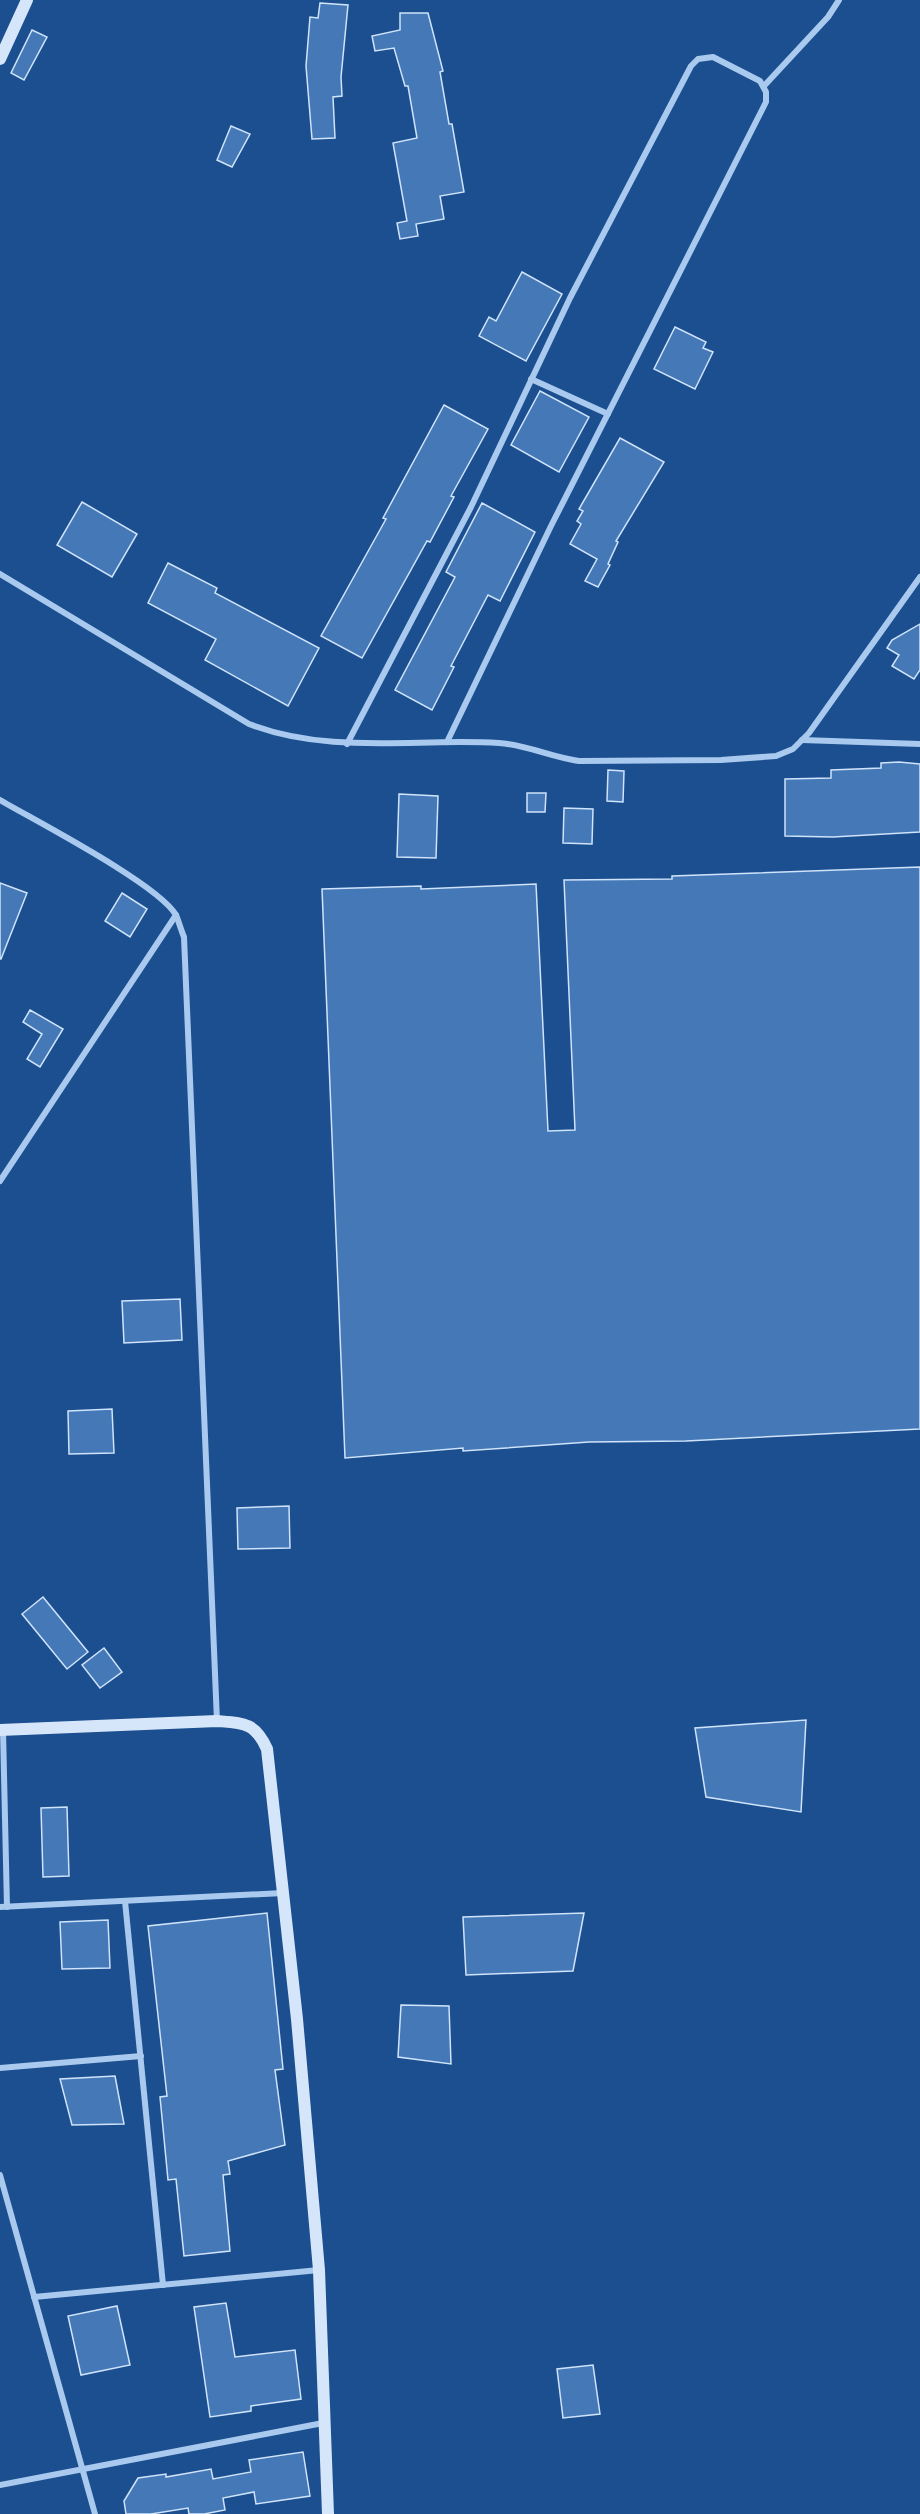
<svg xmlns="http://www.w3.org/2000/svg" width="920" height="2514" viewBox="0 0 920 2514" font-family="Rubik,sans-serif">
<rect width="100%" height="100%" fill="#1b4f8f"/>
<g fill="#4478b7" stroke="#cfe3fa" stroke-width="1.5">
<polygon points="320,3 348,5 341,77 342,96 333,97 335,138 312,139 306,66 310,17 318,18"/>
<polygon points="400,13 428,13 443,71 440,72 449,124 452,124 464,192 440,196 444,219 416,224 418,236 400,239 397,223 407,221 393,143 417,138 408,86 405,86 394,48 375,51 372,36 400,30"/>
<polygon points="32,30 47,37 24,80 11,73"/>
<polygon points="231,126 250,134 232,167 217,160"/>
<polygon points="522,272 562,294 526,361 479,336 489,317 496,321"/>
<polygon points="675,327 706,342 703,348 713,352 695,389 654,369"/>
<polygon points="540,391 589,417 559,472 511,445"/>
<polygon points="444,405 488,429 451,496 454,497 430,542 427,541 362,658 321,636 386,519 383,518"/>
<polygon points="620,438 664,462 616,541 618,542 608,564 610,565 598,587 585,581 597,559 570,544 581,524 577,521 583,511 579,509"/>
<polygon points="82,502 137,534 112,577 57,545"/>
<polygon points="482,503 535,532 500,601 488,595 451,666 454,667 432,710 395,690 455,577 446,572"/>
<polygon points="168,563 217,588 215,593 319,648 288,706 205,660 216,639 148,603"/>
<polygon points="920,624 920,670 914,679 892,666 899,655 887,648 892,640"/>
<polygon points="899,762 920,764 920,832 833,837 785,836 785,779 831,778 831,770 881,768 881,763"/>
<polygon points="608,770 624,771 623,802 607,801"/>
<polygon points="527,793 546,793 545,812 527,812"/>
<polygon points="399,794 438,796 436,858 397,857"/>
<polygon points="564,808 593,809 592,844 563,843"/>
<polygon points="920,867 920,1429 686,1441 589,1442 463,1451 463,1448 345,1458 322,889 421,886 421,889 536,884 548,1131 575,1130 564,880 672,879 672,876"/>
<polygon points="0,883 27,893 1,959 0,959"/>
<polygon points="122,893 147,909 130,937 105,921"/>
<polygon points="30,1010 63,1029 40,1067 27,1059 42,1034 23,1022"/>
<polygon points="180,1299 182,1340 124,1343 122,1301"/>
<polygon points="112,1409 114,1453 69,1454 68,1411"/>
<polygon points="289,1506 290,1548 238,1549 237,1508"/>
<polygon points="43,1597 88,1652 67,1669 22,1614"/>
<polygon points="104,1648 122,1672 100,1688 82,1665"/>
<polygon points="806,1720 801,1812 706,1797 695,1728"/>
<polygon points="67,1807 69,1876 43,1877 41,1808"/>
<polygon points="267,1913 283,2069 275,2070 285,2145 228,2161 230,2174 223,2175 230,2251 184,2256 176,2179 168,2180 160,2097 167,2096 148,1926"/>
<polygon points="584,1913 573,1971 466,1975 463,1917"/>
<polygon points="108,1920 110,1968 62,1969 60,1922"/>
<polygon points="401,2005 449,2006 451,2064 398,2057"/>
<polygon points="115,2076 124,2124 72,2125 60,2079"/>
<polygon points="226,2303 235,2357 295,2350 301,2399 251,2406 251,2411 210,2417 194,2307"/>
<polygon points="117,2306 130,2365 81,2375 68,2316"/>
<polygon points="593,2365 600,2414 563,2418 557,2369"/>
<polygon points="303,2452 310,2496 256,2504 254,2492 223,2498 225,2510 204,2514 189,2514 188,2508 151,2514 126,2514 124,2501 138,2478 166,2474 166,2477 211,2469 213,2479 251,2472 249,2460"/>
</g>
<g fill="none" stroke-linecap="round" stroke-linejoin="round">
<g stroke="#a9c9ee" stroke-width="6">
<polyline points="764,86 828,17 839,0"/>
<polyline points="531,379 608,414"/>
<path d="M0,574L249,724C330,755 415,738 499,743C527,745 551,757 579,761L721,760L776,756L793,749L809,733L920,577"/>
<polyline points="802,740 920,744"/>
<polyline points="347,744 471,507 570,298 691,66 698,59 713,57 760,81 766,92 766,102 551,526 447,742"/>
<path d="M0,800C36,821 158,884 176,915C179,922 181,930 184,937L217,1721"/>
<polyline points="0,1181 176,915"/>
<polyline points="3,1730 7,1907"/>
<polyline points="125,1901 163,2285"/>
<polyline points="0,1907 283,1893"/>
<polyline points="0,2068 141,2056"/>
<polyline points="0,2175 95,2514"/>
<polyline points="34,2297 319,2270"/>
<polyline points="0,2485 323,2423"/>
</g>
<g stroke="#d6e6fa" stroke-width="12">
<polyline points="0,59 27,0"/>
<path d="M0,1730L217,1721C243,1723 255,1722 267,1749L297,2019L319,2270L328,2514"/>
</g>
</g>
</svg>
